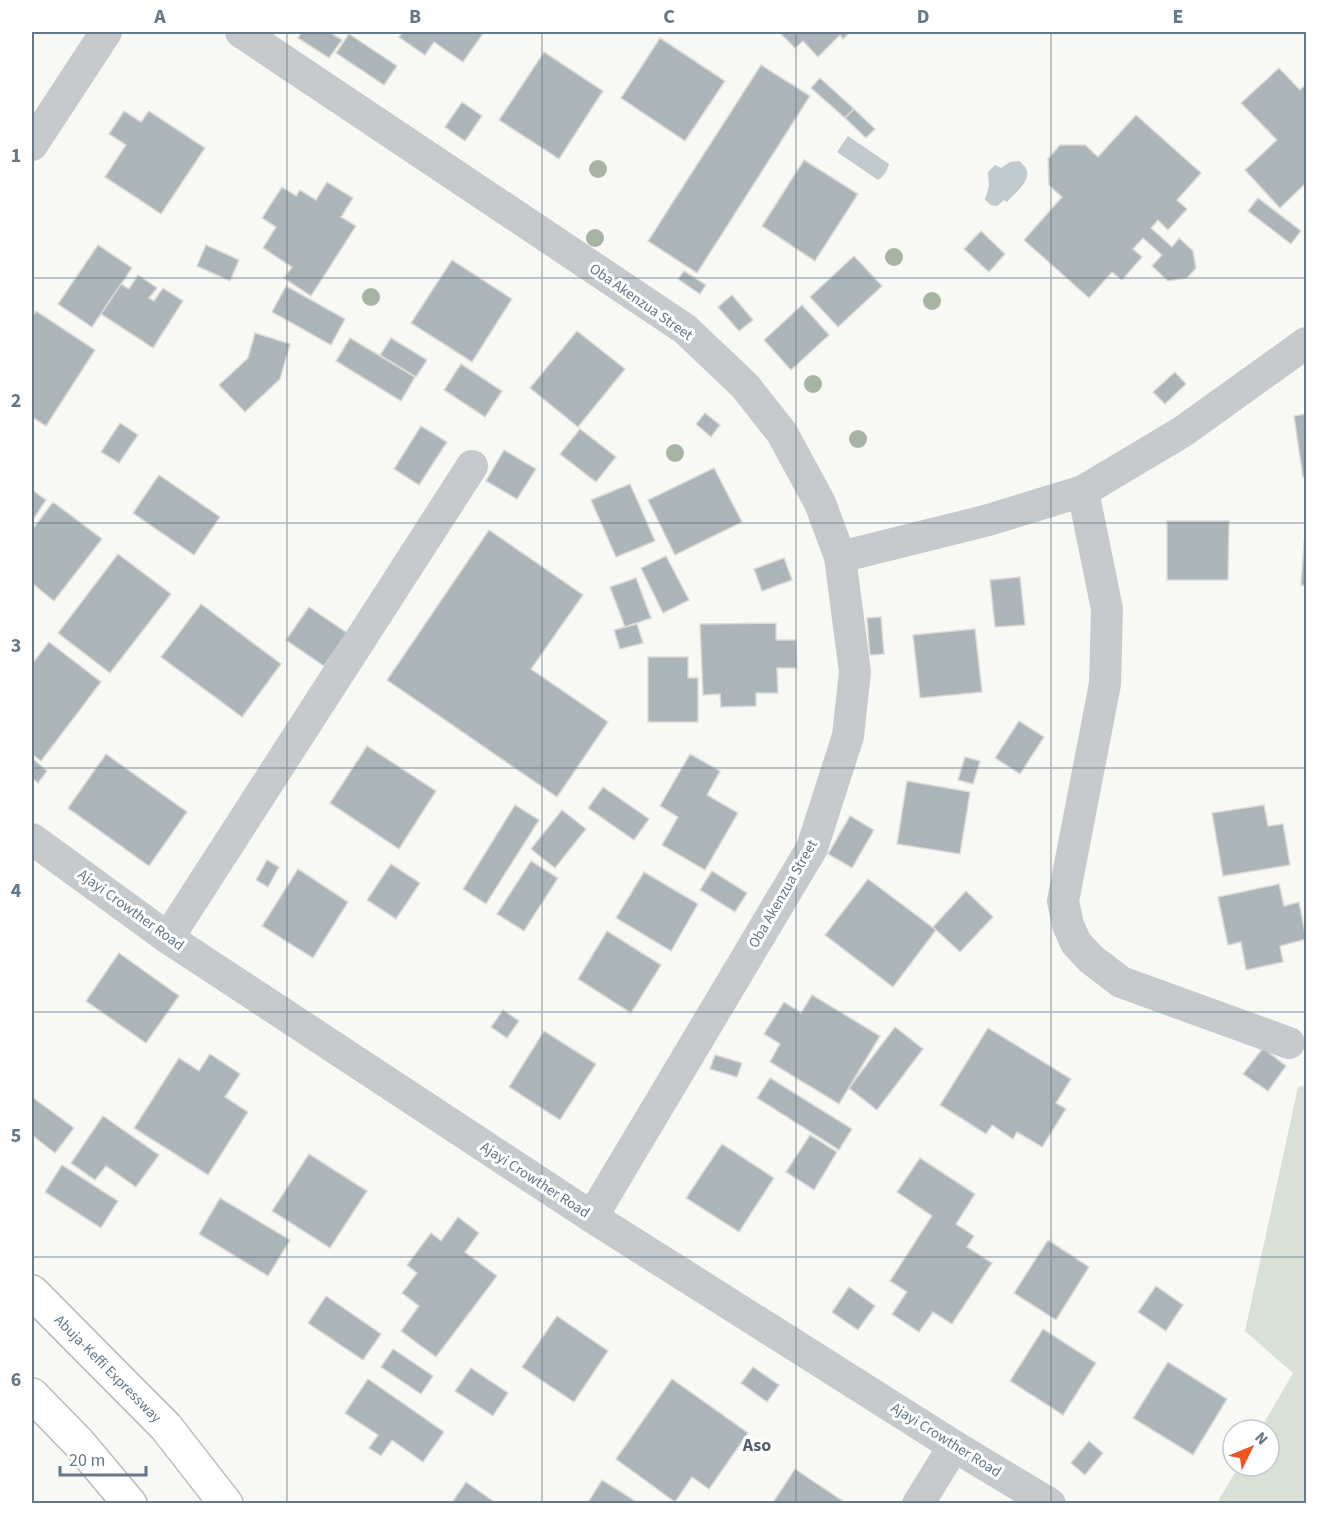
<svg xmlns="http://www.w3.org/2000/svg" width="1338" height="1535" viewBox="0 0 1338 1535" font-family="'Source Sans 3',sans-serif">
<rect width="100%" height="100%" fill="#f8f8f5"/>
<polygon fill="#d9e0d6" points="1306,1085 1306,1503 1217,1503 1239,1466 1269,1466 1269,1430 1260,1430 1293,1373 1245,1331 1298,1087"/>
<g fill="#c0cacf">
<path d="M848,136L889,164C887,171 884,176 878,180L837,152Z"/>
<path d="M1019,161C1039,175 1018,190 1007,202L1004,200L997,206L991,205L985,200L989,186L988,172L995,165L1001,168L1010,162Z"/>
</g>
<g fill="#acb5ba" stroke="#dadad7" stroke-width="1.5">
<polygon points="302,32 318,32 321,33 322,32 329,32 342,40 329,58 298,38"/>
<polygon points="403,32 484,32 463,62 434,42 425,55 399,37"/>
<polygon points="779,32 850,32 843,39 840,35 818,57 803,41 795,48"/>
<polygon points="349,34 397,66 384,85 336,53"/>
<polygon points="660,38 725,81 685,141 621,98"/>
<polygon points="544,52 603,91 559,159 499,120"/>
<polygon points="761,65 810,96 697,273 648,241"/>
<polygon points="1279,68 1300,90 1306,84 1306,183 1280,208 1245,170 1277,140 1241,103"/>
<polygon points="820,78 854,109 845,118 811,88"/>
<polygon points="462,102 482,116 465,141 445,127"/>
<polygon points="854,109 875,129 866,138 845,118"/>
<polygon points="124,111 141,122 149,111 205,148 161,214 105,177 126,145 109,134"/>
<polygon points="1136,115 1201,173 1177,200 1187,209 1168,230 1158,220 1151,228 1172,247 1179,238 1193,251 1196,268 1187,278 1168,281 1152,266 1162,255 1143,238 1133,249 1142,257 1122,280 1112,272 1089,298 1024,240 1062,197 1049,185 1048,159 1060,145 1085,145 1098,157"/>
<polygon points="804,160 858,194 815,261 762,226"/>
<polygon points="327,182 353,198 341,217 356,226 311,296 284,278 292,267 263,248 276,227 262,218 282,187 296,196 300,190 316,200"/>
<polygon points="1258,198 1301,231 1291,244 1248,211"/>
<polygon points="981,231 1005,254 989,272 964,249"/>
<polygon points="98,245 132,268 92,327 58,304"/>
<polygon points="206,245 239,260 230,281 197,266"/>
<polygon points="854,256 882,286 838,327 810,297"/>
<polygon points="452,260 512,299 472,362 411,323"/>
<polygon points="684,271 706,285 700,294 678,279"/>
<polygon points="138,275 157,288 149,298 154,301 163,288 183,301 153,348 101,314 121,284 129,289"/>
<polygon points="286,286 345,319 331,345 272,312"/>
<polygon points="732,295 753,320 739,331 718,307"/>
<polygon points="802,305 829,335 791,370 764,340"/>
<polygon points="36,311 95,350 46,426 32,417 32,318"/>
<polygon points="577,331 625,369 578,427 530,388"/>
<polygon points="255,333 290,344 280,379 245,412 219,385 248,358"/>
<polygon points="350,338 415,377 401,401 336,361"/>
<polygon points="391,338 427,360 416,377 380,355"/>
<polygon points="461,364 502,391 485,417 444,390"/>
<polygon points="1175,372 1186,384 1165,404 1153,392"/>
<polygon points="705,413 720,425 711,437 696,424"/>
<polygon points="1306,414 1306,476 1303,477 1294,416"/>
<polygon points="120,423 138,435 119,463 101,452"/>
<polygon points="421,426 447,442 419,485 394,469"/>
<polygon points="580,429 616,457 596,482 560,454"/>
<polygon points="504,450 536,469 517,499 486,481"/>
<polygon points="714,468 742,522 675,555 648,500"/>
<polygon points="159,475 220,517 194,555 133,513"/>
<polygon points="630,484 655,541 616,557 591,500"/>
<polygon points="32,490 46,500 32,521"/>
<polygon points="53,502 102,539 54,601 32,583 32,530"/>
<polygon points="1306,520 1306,586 1301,585"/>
<polygon points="1167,521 1229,521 1228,580 1167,580"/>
<polygon points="489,530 583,595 531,669 608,722 557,797 387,680"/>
<polygon points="118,554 171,594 110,673 58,633"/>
<polygon points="666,556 689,600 663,613 641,568"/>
<polygon points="784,558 792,580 762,591 754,569"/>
<polygon points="1020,577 1025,625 995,627 990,580"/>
<polygon points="636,578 651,618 625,627 610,587"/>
<polygon points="201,604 281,664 242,717 161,657"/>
<polygon points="309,607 347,633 324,666 286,640"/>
<polygon points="881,617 884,654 870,655 867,618"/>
<polygon points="776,623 776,640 796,640 797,668 777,668 778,693 756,693 756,706 721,707 720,694 703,695 700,624"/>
<polygon points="637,624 643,643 620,649 614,630"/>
<polygon points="975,629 982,692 920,698 913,635"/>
<polygon points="49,642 101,682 41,761 32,754 32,664"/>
<polygon points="648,657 688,657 688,678 698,678 698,722 648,722"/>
<polygon points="1019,721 1044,737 1020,774 995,758"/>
<polygon points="367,746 436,791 399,849 330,803"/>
<polygon points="106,754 187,812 149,866 68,808"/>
<polygon points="690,754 720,771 707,795 738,813 705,870 662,845 678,817 660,806"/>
<polygon points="965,757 980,761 973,784 958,780"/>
<polygon points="32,758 47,771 38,783 32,778"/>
<polygon points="907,781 970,792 960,854 897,844"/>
<polygon points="603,787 649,819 634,840 588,808"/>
<polygon points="515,805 539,820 486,904 463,889"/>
<polygon points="1264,805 1268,826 1283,824 1290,865 1223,876 1212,813"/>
<polygon points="562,810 586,829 555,868 531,849"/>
<polygon points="850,816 874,830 852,868 828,854"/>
<polygon points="267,860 279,867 268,887 256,880"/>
<polygon points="531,861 558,878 524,931 497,914"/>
<polygon points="391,864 420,883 396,919 367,900"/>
<polygon points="298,869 348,902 313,958 262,926"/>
<polygon points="712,871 747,893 735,912 700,890"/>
<polygon points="644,872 698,904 671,951 616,918"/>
<polygon points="868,879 936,930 893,987 825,935"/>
<polygon points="1279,884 1284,906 1299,902 1306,939 1280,946 1283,962 1246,970 1241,942 1228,945 1218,897"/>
<polygon points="966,891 993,917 960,952 933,927"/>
<polygon points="607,931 661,965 631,1013 578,979"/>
<polygon points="119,953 179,996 146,1043 86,1001"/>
<polygon points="812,995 880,1036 839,1104 770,1062 780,1044 764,1034 784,1002 801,1013"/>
<polygon points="503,1010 519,1021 507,1038 491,1027"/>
<polygon points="895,1027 923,1049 877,1110 849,1088"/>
<polygon points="988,1028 1071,1079 1056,1103 1066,1109 1042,1147 1017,1132 1013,1139 992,1125 986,1134 940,1105"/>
<polygon points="544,1031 596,1064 560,1120 509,1087"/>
<polygon points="1263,1048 1286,1066 1268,1091 1243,1074"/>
<polygon points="210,1054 240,1074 225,1097 248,1112 208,1175 134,1128 179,1058 199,1071"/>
<polygon points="715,1055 742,1063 737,1077 710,1069"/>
<polygon points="770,1078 852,1129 839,1150 757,1098"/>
<polygon points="32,1097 74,1128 55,1153 32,1135"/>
<polygon points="103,1116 159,1155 136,1187 106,1166 95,1180 71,1163"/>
<polygon points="810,1135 837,1152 814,1190 786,1172"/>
<polygon points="722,1144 774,1178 739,1232 686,1198"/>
<polygon points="309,1154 367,1191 330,1248 272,1211"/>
<polygon points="920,1158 975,1194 956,1224 974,1236 967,1247 992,1263 952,1324 933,1312 919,1332 892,1314 907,1292 890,1281 932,1216 897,1192"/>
<polygon points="62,1165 118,1201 101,1228 45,1192"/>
<polygon points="220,1198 290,1240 268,1276 199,1234"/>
<polygon points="458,1217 479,1233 465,1252 497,1276 436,1357 401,1331 419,1306 402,1293 417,1273 407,1265 431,1233 441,1241"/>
<polygon points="1048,1240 1089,1267 1056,1320 1014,1293"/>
<polygon points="1156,1286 1183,1305 1166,1331 1138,1312"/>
<polygon points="849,1287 875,1306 858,1330 832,1312"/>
<polygon points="326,1296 381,1334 363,1360 308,1323"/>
<polygon points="557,1316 608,1351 574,1402 522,1367"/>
<polygon points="1043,1329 1096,1363 1063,1415 1010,1381"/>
<polygon points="393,1349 433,1376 421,1394 381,1367"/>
<polygon points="1168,1362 1227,1399 1193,1455 1133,1418"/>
<polygon points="753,1367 779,1385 767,1402 741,1383"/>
<polygon points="471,1368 508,1393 493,1416 455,1391"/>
<polygon points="368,1379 444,1432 423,1462 392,1440 381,1456 369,1448 378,1435 345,1413"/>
<polygon points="672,1379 748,1433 709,1489 692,1477 675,1502 616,1459"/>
<polygon points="1089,1441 1103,1453 1085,1475 1071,1463"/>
<polygon points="795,1469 847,1504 772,1504"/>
<polygon points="602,1480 640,1504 587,1504"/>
<polygon points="466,1482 497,1504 451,1504"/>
</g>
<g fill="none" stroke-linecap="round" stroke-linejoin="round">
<defs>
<g id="trunk">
<path id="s1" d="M32,1292L166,1427L226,1504"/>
</g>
<polyline id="motorway" points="32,1395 78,1442 130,1504"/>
</defs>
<use href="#trunk" stroke="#b8bcbf" stroke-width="36"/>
<use href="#motorway" stroke="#b8bcbf" stroke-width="36"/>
<g stroke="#c6cacd" stroke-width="32">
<polyline points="241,32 685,329 745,386 782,433 820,503 840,557 855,672 848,736 812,848 592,1217"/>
<polyline points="32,145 106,32"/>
<polyline points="1083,491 1107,609 1105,684 1063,901 1068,925 1076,943 1091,959 1121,982 1289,1043"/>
<polyline points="840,557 985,521 1083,491 1182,432 1306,343"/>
<polyline points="32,839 168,938 592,1217 954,1446 1050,1504"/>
<polyline points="168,938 472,466"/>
<polyline points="918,1504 954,1446"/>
</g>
<use href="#trunk" stroke="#fff" stroke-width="33"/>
<use href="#motorway" stroke="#fff" stroke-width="33"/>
</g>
<g fill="#a7b3a3">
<circle cx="598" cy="169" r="9"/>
<circle cx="595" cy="238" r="9"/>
<circle cx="894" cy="257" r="9"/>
<circle cx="371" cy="297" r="9"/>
<circle cx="932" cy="301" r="9"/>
<circle cx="813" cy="384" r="9"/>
<circle cx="858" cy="439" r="9"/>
<circle cx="675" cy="453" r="9"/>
</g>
<path fill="none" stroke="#657888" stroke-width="1.5" stroke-opacity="0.55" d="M287,32V1504M542,32V1504M796,32V1504M1051,32V1504M32,278H1306M32,523H1306M32,768H1306M32,1012H1306M32,1257H1306"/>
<g text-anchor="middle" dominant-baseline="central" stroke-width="6" stroke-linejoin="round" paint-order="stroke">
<g font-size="15" fill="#657888" stroke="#fff">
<text transform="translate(641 302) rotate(35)">Oba Akenzua Street</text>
<text transform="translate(783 894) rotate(-60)">Oba Akenzua Street</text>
<text transform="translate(131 910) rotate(36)">Ajayi Crowther Road</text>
<text transform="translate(535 1180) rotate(33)">Ajayi Crowther Road</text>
<text stroke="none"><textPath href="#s1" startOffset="108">Abuja-Keffi Expressway</textPath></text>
<text transform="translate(946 1440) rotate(32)">Ajayi Crowther Road</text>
</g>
<g font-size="18" font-weight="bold" fill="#54616d" stroke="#fff">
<text x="757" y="1445">Aso</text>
</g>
</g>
<rect width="1338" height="1535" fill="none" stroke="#ffffff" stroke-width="66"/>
<g transform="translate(1251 1448) rotate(47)"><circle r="28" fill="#ffffff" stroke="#c1c9cf" stroke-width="1.5"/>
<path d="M0-4.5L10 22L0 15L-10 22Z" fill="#ee551f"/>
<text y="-9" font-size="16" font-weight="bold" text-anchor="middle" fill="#657888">N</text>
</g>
<path d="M60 1466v9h86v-9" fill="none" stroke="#657888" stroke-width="3"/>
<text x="69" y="1466" font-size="18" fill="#657888" stroke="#ffffff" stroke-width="4.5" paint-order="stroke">20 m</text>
<rect x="33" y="33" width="1272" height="1469" fill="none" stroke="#657888" stroke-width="2"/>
<g font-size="20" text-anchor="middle" font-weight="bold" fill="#657888">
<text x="160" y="23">A</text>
<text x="415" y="23">B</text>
<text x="669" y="23">C</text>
<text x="923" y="23">D</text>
<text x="1178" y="23">E</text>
<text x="16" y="162">1</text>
<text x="16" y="407">2</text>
<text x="16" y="652">3</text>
<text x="16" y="897">4</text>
<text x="16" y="1142">5</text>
<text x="16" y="1386">6</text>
</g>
</svg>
